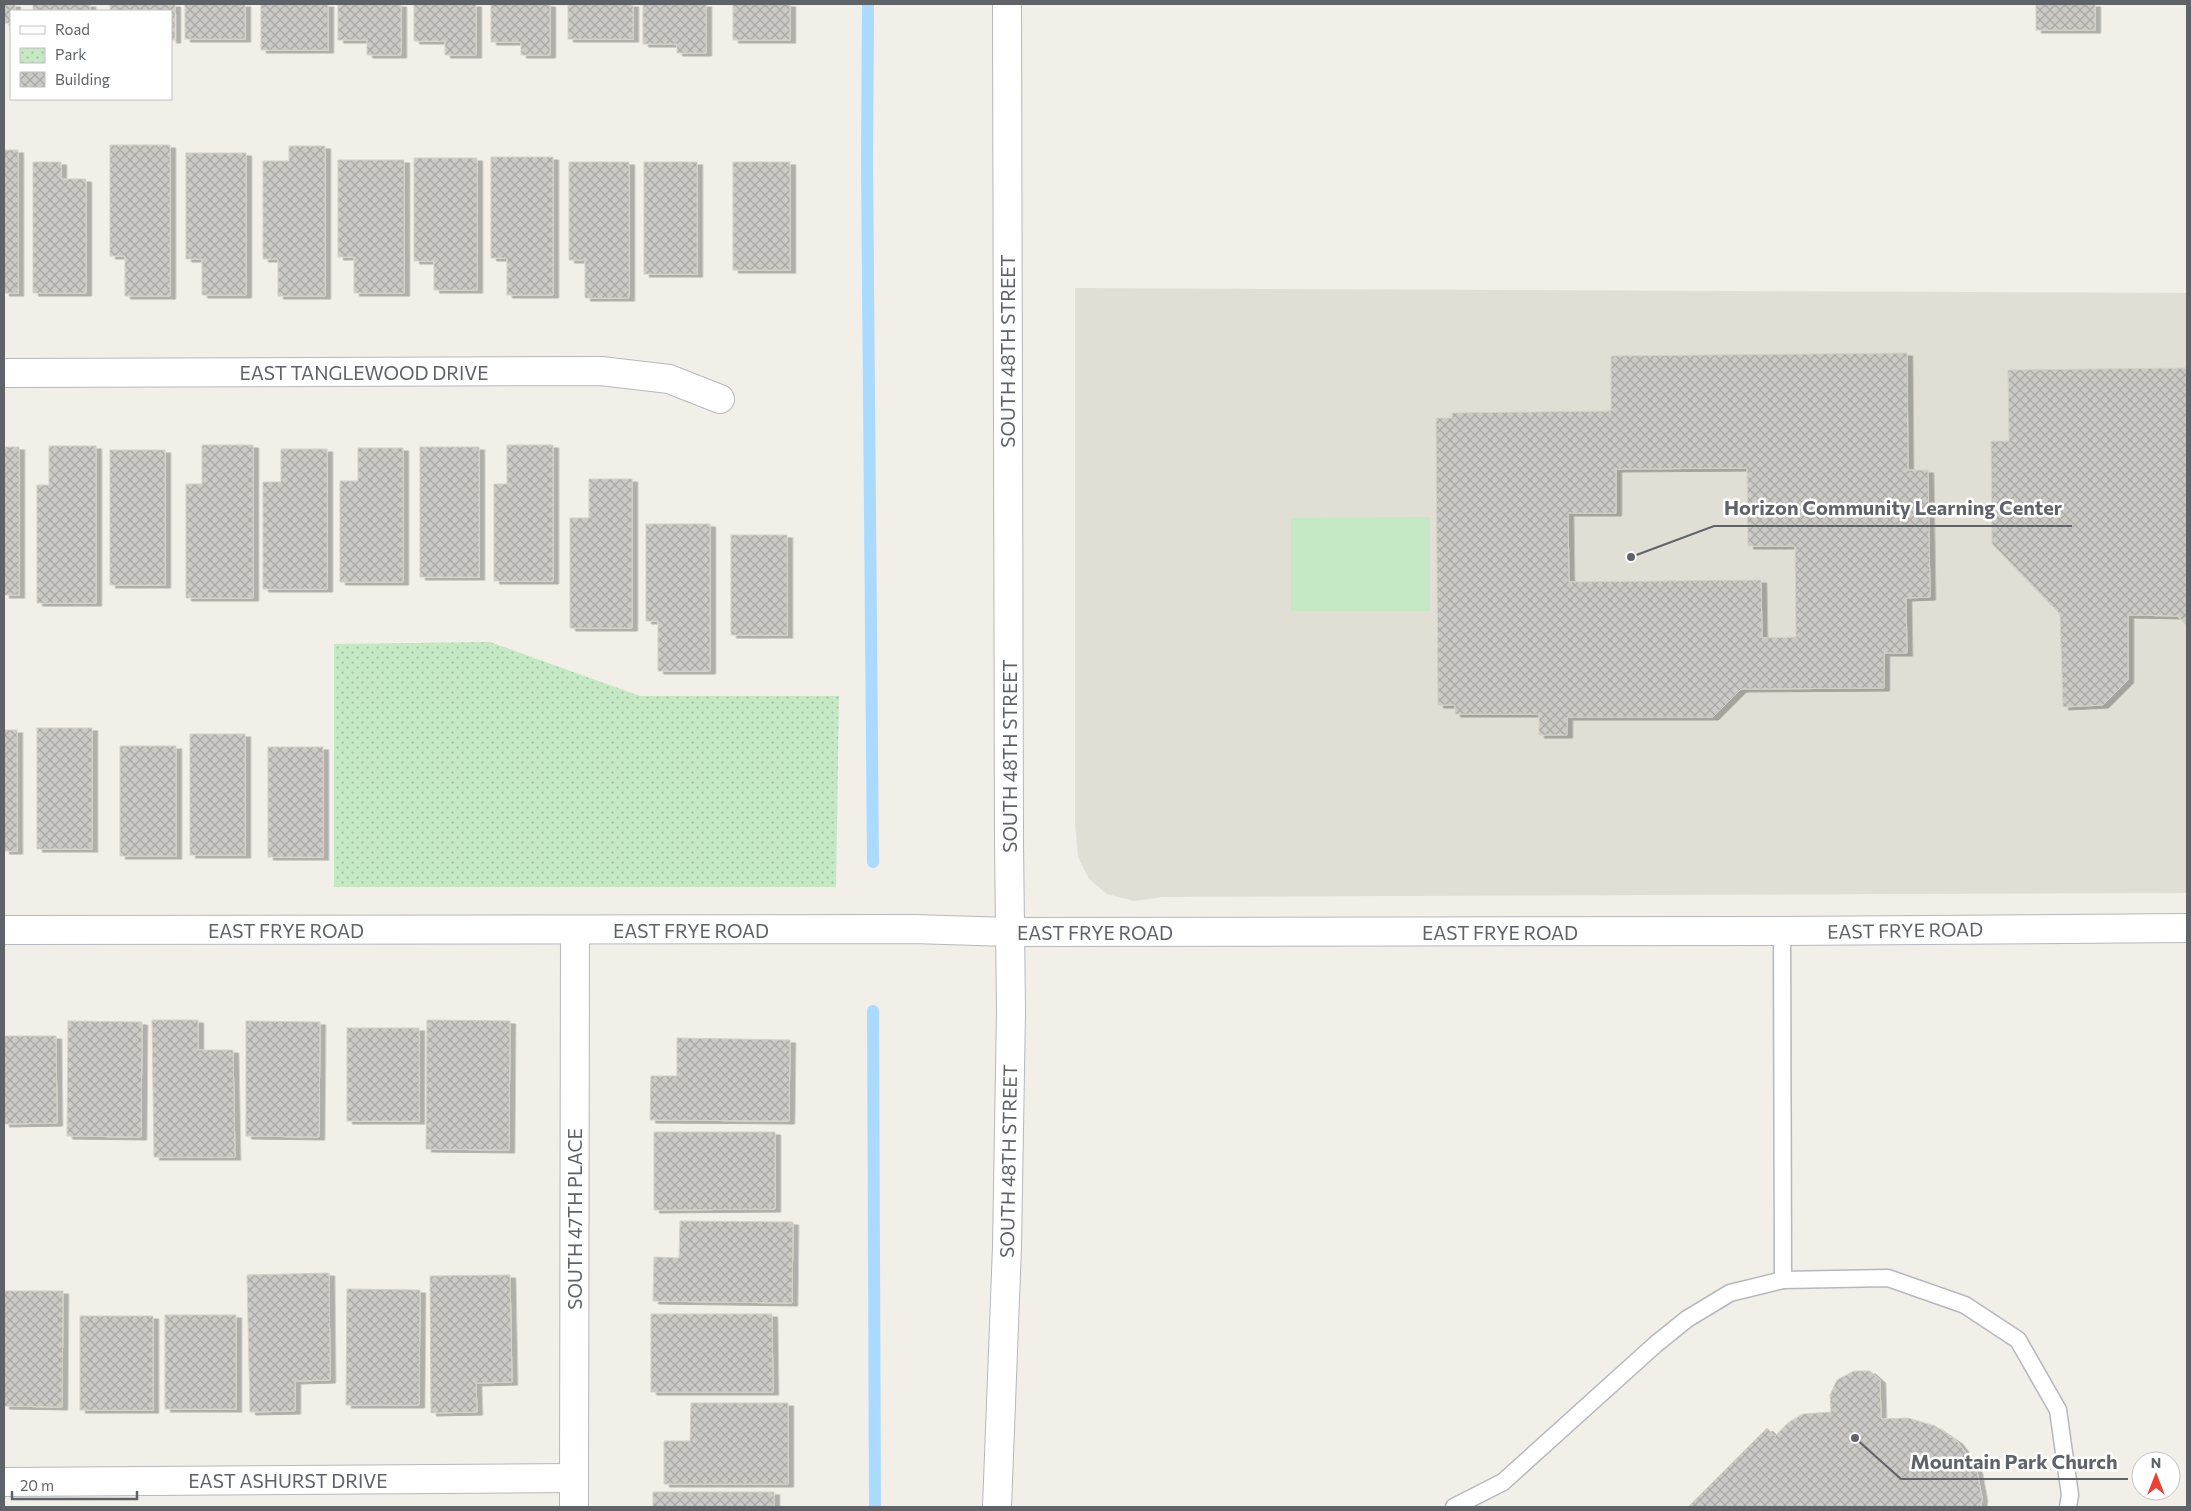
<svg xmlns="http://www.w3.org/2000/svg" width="2191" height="1511" viewBox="0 0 2191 1511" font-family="Commissioner,sans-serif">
<defs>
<pattern id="park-dots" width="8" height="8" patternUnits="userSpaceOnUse" patternTransform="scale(1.25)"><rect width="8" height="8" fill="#c5e8c5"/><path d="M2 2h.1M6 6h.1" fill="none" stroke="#a3c0a4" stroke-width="1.8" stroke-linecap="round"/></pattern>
<pattern id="building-cross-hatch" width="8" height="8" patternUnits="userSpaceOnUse" patternTransform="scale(1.25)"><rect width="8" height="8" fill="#cccac5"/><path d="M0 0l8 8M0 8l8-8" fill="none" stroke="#a9a8a4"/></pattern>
<filter id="shadow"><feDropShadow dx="5.5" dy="3" stdDeviation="0" flood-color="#0004"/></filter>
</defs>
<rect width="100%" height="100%" fill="#f1efe8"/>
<polygon fill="#e1ded6" points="1075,288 2187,293 2187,893 1162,897 1134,901 1107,894 1089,879 1078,857 1075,821"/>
<polygon fill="#c5e8c5" points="1430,517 1430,611 1291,611 1291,518"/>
<polygon fill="url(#park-dots)" points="490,642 640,696 839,696 836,887 334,887 334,644"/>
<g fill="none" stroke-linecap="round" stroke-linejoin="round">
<g stroke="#aadaff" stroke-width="12">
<polyline points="868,4 867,162 873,862"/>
<polyline points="873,1011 875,1507"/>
</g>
</g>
<g fill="url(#building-cross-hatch)" stroke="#d6d1c6" fill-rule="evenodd" filter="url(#shadow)">
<polygon points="4,4 15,4 15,11 11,11 11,23 4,23"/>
<rect x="33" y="4" width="57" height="7"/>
<polygon points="110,4 175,4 175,40 171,40 171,11 110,11"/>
<rect x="185" y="4" width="60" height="35"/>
<rect x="261" y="4" width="67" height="46"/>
<polygon points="338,4 401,4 401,55 367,55 367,40 338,40"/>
<polygon points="414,4 476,4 476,55 445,55 445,41 414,41"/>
<polygon points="491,4 550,4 550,55 521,55 521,42 491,42"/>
<rect x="568" y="4" width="65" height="35"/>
<polygon points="643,4 706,4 706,53 677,53 677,44 643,44"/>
<rect x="733" y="4" width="57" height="36"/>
<rect x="2036" y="4" width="59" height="26"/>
<polygon points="110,145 170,145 170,296 125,296 125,256 110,256"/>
<polygon points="289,146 325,146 325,296 278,296 278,259 263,259 263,161 289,161"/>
<rect x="4" y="150" width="14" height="143"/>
<polygon points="186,153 246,153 246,295 202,295 202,259 186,259"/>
<polygon points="491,157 553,157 553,295 507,295 507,258 491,258"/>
<polygon points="414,158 477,158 477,290 434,290 434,261 414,261"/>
<polygon points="338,160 404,160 404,293 354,293 354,257 338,257"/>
<polygon points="33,162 61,162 61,179 86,179 86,293 33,293"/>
<polygon points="569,162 629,162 629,298 585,298 585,260 569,260"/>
<rect x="644" y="162" width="53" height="112"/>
<rect x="733" y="162" width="57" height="108"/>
<path d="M1907,353L1908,470H1928L1930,597L1906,598L1907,653H1884V688L1741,689L1713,717H1567V735H1539V714H1455V705H1438L1436,418H1452V413L1611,411V356ZM1747,468L1748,546H1795L1796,637L1762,638L1761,580L1569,582L1568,513H1616V469Z"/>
<polygon points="2187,368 2187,626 2178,616 2128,615 2128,680 2103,705 2063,707 2060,614 1992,544 1991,441 2009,441 2008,370"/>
<polygon points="202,445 253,445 253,598 186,598 186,484 202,484"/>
<polygon points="507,445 553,445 553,581 494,581 494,484 507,484"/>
<polygon points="49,446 96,446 96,603 37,603 37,485 49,485"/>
<rect x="4" y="447" width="15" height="148"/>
<rect x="420" y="447" width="59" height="130"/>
<polygon points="358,448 403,448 403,582 340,582 340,481 358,481"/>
<polygon points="281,449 327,449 327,589 263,589 263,482 281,482"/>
<rect x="110" y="450" width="55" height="135"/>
<polygon points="589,479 632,479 632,628 570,628 570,518 589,518"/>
<polygon points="646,524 710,524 710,671 658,671 658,621 646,621"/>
<rect x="731" y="535" width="56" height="100"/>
<rect x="37" y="728" width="55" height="121"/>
<rect x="4" y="730" width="13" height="121"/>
<rect x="190" y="734" width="55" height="121"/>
<rect x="120" y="746" width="56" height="110"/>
<rect x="268" y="747" width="55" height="110"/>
<polygon points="152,1020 198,1020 198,1050 233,1050 235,1157 154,1157"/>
<polygon points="427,1020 510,1021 509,1150 426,1149"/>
<polygon points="68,1021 142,1022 141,1137 67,1136"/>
<polygon points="246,1021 320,1022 319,1137 246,1136"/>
<rect x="347" y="1028" width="72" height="93"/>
<polygon points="4,1036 56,1036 57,1123 4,1124"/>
<polygon points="677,1038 790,1040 789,1121 650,1120 651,1076 677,1076"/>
<polygon points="654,1132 775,1132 775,1209 654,1210"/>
<polygon points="680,1221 793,1222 792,1303 653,1301 654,1257 679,1258"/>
<polygon points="329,1273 330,1380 295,1381 295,1411 250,1412 247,1275"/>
<polygon points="510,1275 512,1382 476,1383 477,1412 431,1413 430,1276"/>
<polygon points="347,1289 420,1290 419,1405 346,1405"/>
<polygon points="4,1291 63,1291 62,1407 4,1406"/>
<polygon points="651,1314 772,1314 773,1392 651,1392"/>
<rect x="165" y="1315" width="71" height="94"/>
<rect x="80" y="1316" width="73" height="94"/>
<polygon points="1854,1371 1870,1371 1880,1380 1881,1419 1908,1418 1935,1426 1957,1441 1976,1466 1982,1498 1981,1507 1688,1507 1767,1428 1775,1436 1789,1422 1803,1414 1831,1412 1830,1395 1837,1380"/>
<polygon points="691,1403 788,1403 788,1484 664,1484 664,1441 690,1441"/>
<rect x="653" y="1492" width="121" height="15"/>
</g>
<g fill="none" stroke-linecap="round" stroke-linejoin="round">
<defs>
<g id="service">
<polyline points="1782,931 1783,1280"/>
<polyline points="1454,1507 1503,1482 1656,1344 1687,1319 1730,1293 1783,1280 1888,1278 1965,1305 2018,1340 2058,1410 2070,1495 2068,1507"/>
</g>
<g id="minor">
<polyline points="4,373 601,371 669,379 720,399"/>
<polyline points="1010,932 1782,931 2187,928"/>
<polyline points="4,1482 573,1478"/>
<polyline points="574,1507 575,930"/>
</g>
<g id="tertiary">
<polyline points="4,930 913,929 1010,932"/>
<polyline points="997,1507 1007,1247 1011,1011 1009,843 1007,4"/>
</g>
</defs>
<use href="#service" stroke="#b5b8bc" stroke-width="19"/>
<use href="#minor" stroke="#b5b8bc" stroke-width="30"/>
<use href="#tertiary" stroke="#b5b8bc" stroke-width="30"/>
<use href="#service" stroke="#fff" stroke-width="16"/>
<use href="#minor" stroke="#fff" stroke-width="28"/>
<use href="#tertiary" stroke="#fff" stroke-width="28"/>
</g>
<g text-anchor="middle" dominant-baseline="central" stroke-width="5" stroke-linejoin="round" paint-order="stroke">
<g font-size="19" fill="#5f6368" stroke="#fff">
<text transform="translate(1007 351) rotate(-90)">SOUTH 48TH STREET</text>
<text x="364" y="372">EAST TANGLEWOOD DRIVE</text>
<text transform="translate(1009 756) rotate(-90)">SOUTH 48TH STREET</text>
<text x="286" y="930">EAST FRYE ROAD</text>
<text x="691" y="930">EAST FRYE ROAD</text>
<text transform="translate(1905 930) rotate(-1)">EAST FRYE ROAD</text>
<text x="1095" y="932">EAST FRYE ROAD</text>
<text x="1500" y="932">EAST FRYE ROAD</text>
<text transform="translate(1008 1161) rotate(-89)">SOUTH 48TH STREET</text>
<text transform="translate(574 1219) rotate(-90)">SOUTH 47TH PLACE</text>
<text x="288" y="1480">EAST ASHURST DRIVE</text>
</g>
</g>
<path fill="none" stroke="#5f6368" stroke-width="2" d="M1631 557L1714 526H2072M1855 1438L1901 1479H2128"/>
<g fill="#5f6368" stroke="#fff" stroke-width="2">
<circle cx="1631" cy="557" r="5"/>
<circle cx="1855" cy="1438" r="5"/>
</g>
<g font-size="20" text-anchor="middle" font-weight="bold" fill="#5f6368" stroke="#fff" stroke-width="5" stroke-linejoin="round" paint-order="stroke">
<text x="1893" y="515">Horizon Community Learning Center</text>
<text x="2014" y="1469">Mountain Park Church</text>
</g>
<rect width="2191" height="1511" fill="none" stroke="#5f6368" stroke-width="10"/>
<rect x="10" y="10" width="162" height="90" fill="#ffffff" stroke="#bfc1c3"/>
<rect x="20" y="26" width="25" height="8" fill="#ffffff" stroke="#bfc1c3"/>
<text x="55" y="35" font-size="15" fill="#5f6368">Road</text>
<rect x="20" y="48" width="25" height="15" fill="url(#park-dots)" stroke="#bfc1c3"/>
<text x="55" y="60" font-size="15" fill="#5f6368">Park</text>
<rect x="20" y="72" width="25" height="15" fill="url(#building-cross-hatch)" stroke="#bfc1c3"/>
<text x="55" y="85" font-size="15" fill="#5f6368">Building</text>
<g transform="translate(2156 1476)"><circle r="24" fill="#ffffff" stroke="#bfc1c3"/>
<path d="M0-4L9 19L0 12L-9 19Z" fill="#ea4335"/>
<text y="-8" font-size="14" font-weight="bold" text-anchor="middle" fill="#5f6368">N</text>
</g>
<path d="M12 1491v8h125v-8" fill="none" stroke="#5f6368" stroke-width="2.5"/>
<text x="20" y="1491" font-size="15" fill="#5f6368" stroke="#ffffff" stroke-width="4" paint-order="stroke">20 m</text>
</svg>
